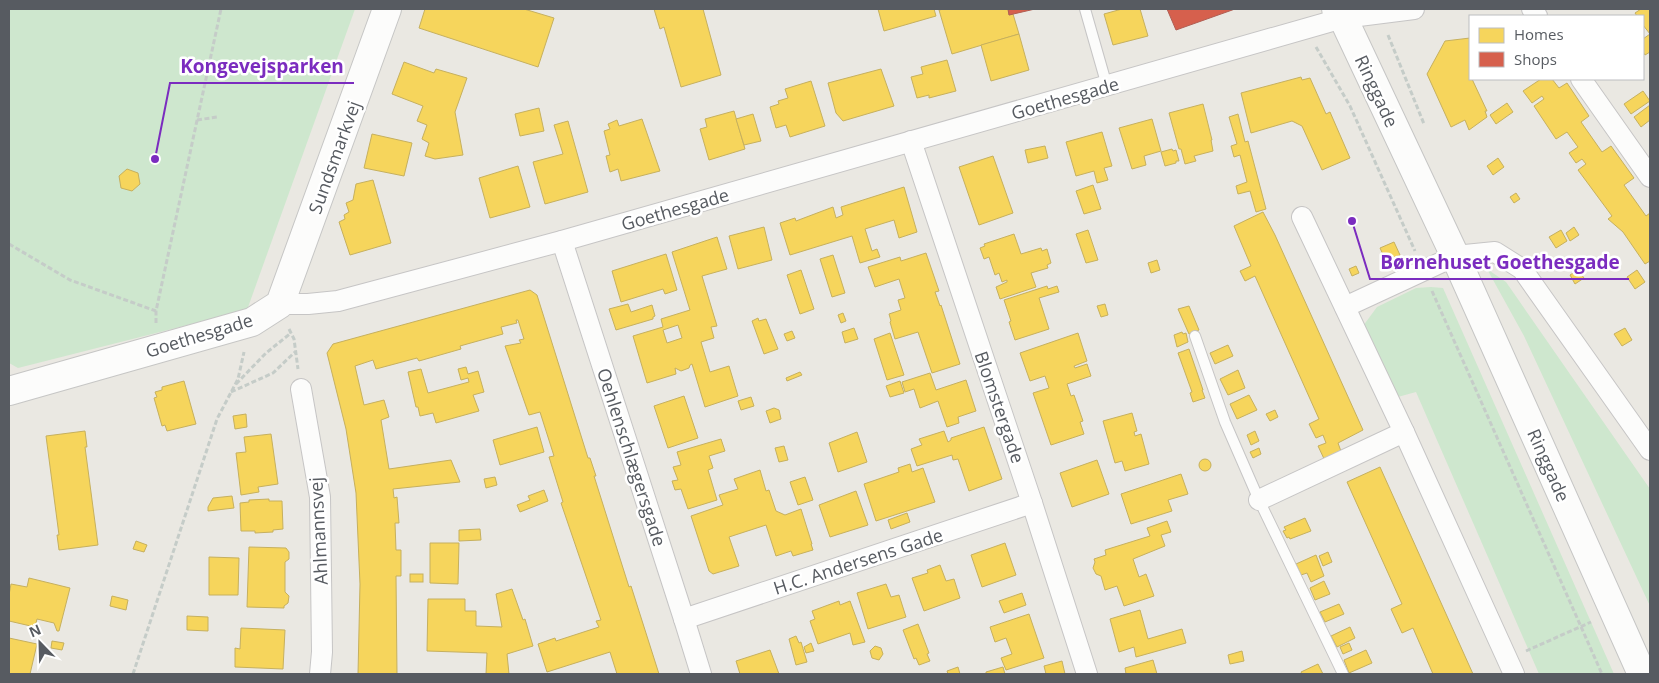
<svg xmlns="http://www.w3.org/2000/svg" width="1659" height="683" viewBox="0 0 1659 683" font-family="'Open Sans',sans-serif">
<rect width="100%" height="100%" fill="#eae8e2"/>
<g fill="#cee7ce">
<polygon points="9,9 355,9 247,310 18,368 9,363"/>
<polygon points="1487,269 1506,282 1650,489 1650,606 1524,336"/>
<polygon points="1431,287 1443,288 1614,674 1539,674 1416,392 1394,398 1363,326 1377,307 1416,288"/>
</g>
<g fill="#f6d55c" stroke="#c6b05e" fill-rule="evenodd">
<polygon points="425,9 524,9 554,18 538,67 419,28"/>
<polygon points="654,9 705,9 703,9 721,75 681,87 664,27 660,29"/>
<polygon points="878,9 934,9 936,16 884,31"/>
<polygon points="944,9 1008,9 1009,15 1013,14 1019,34 952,54 939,10"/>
<polygon points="1122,9 1140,9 1148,36 1113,45 1104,14"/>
<polygon points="1641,9 1650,9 1650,52 1645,55 1643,52 1643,39 1650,34 1643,25 1643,16 1637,16 1635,13"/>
<polygon points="1019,34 1029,70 991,81 981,45"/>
<polygon points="1470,38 1470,79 1472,79 1487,111 1485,111 1487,117 1469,130 1465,120 1451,127 1427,74 1445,41"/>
<polygon points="947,60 956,91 929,98 929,95 917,98 911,77 923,74 921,67"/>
<polygon points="404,62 434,73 436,69 467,78 455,112 463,155 435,159 425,156 429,143 422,139 427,125 417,121 423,106 392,94"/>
<polygon points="881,69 894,106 843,121 836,113 828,83"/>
<polygon points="1301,77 1302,80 1310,78 1326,114 1330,112 1350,158 1322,170 1302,126 1292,121 1251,133 1241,93"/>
<polygon points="1541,79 1552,79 1559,88 1567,83 1589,116 1581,122 1602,152 1611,146 1634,178 1624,185 1646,216 1650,213 1650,261 1645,264 1623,232 1608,219 1612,216 1578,170 1586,164 1582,159 1576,163 1569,153 1578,147 1567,132 1556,139 1534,106 1544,99 1542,96 1532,103 1523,91"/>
<polygon points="811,81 825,126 790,137 786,125 776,128 770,107 779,104 778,101 788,98 785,89"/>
<polygon points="1643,91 1650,101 1631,114 1624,104"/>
<polygon points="1507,103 1513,112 1496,124 1490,115"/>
<polygon points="1203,104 1212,140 1211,140 1213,151 1194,156 1196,161 1185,164 1181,149 1179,149 1169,113"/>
<polygon points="1650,105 1650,120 1641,127 1634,117"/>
<polygon points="539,108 544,131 520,136 515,114"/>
<polygon points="734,111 745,149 709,160 700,129 707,127 705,119"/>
<polygon points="753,114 761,141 744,145 736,119"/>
<polygon points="1238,114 1245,142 1248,141 1266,209 1256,212 1250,191 1238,194 1236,186 1247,182 1240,155 1234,157 1231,146 1237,144 1229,117"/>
<polygon points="642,119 660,171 621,181 618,169 610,172 606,156 610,155 604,131 610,129 608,124 617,120 619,126"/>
<polygon points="1152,119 1161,151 1144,156 1146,165 1132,169 1119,128"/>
<polygon points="568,121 588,192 545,204 533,162 563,154 554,125"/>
<polygon points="1102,132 1112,166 1104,168 1108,180 1097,183 1094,171 1076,176 1066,142"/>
<polygon points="372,134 412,143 404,176 364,168"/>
<polygon points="1045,146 1048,158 1028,163 1025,150"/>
<polygon points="1172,149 1173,151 1176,150 1179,161 1176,161 1176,163 1165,166 1161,152"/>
<polygon points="993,156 1013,213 979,225 959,167"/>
<polygon points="1498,158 1504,167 1493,175 1487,166"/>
<polygon points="518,166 530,207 490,218 479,178"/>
<polygon points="127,169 138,173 140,184 132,191 121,188 119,176"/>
<polygon points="373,180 391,243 350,255 339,222 345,219 344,215 349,212 346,203 353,200 356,184"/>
<polygon points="1093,185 1101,209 1084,214 1076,191"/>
<polygon points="904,187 917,232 899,238 894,220 865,229 872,251 877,249 880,257 860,263 852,236 790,255 780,223 795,218 796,221 833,207 836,218 843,215 841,207"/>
<polygon points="1516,193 1520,199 1514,203 1510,197"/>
<polygon points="1263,212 1275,235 1363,430 1338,443 1342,454 1326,463 1318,446 1326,443 1323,435 1316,438 1309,424 1319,419 1255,276 1245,281 1240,271 1251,266 1234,226"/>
<polygon points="764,227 772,260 738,269 729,236"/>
<polygon points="1574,227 1579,235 1570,241 1566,233"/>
<polygon points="1088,230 1098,260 1086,263 1076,234"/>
<polygon points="1561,230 1567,241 1556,248 1549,237"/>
<polygon points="1014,234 1021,254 1041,248 1042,251 1047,249 1051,263 1047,265 1048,268 1031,273 1036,287 1000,299 996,287 1007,282 1007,280 1002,282 999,273 995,275 989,257 984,259 980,248 985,246 984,244"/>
<path d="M717,237L727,269L702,276L717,326L711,327L714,338L701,342L710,372L729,366L738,396L705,407L692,364L690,365L689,368L681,371L675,368L676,374L647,383L633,336L663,327L661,319L690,310L672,252ZM678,325L682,338L667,343L663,330Z"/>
<polygon points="1394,242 1400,255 1386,261 1380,248"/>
<polygon points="926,253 939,291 935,292 940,306 941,305 960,364 932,373 918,332 895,339 890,322 891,321 889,314 901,310 898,300 905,298 899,279 875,287 868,267 900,257 901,261"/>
<polygon points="666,254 677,290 665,294 663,289 621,302 612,271"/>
<polygon points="833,255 845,293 832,297 820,259"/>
<polygon points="1157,260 1160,270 1151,273 1148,263"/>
<polygon points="1356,266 1359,273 1352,276 1349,269"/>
<polygon points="801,270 814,309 800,314 787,275"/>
<polygon points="1578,270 1584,278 1575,284 1570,275"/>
<polygon points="1637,270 1645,282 1635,289 1627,277"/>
<polygon points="1047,286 1048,289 1057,286 1059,292 1039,298 1049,329 1015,340 1009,322 1011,321 1004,300"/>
<polygon points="530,290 537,295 588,458 590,458 596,476 594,476 629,587 631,586 659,674 617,674 610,652 547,672 538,644 555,638 556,641 599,627 596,621 601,620 561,503 563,502 549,457 554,456 540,412 529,415 505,346 521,343 519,340 524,339 518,320 516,320 517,323 501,327 503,334 460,346 461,349 419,361 417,358 376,369 373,360 355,366 364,405 384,400 389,417 381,420 389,469 451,460 460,482 393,489 394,498 397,497 399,523 395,523 396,550 401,550 401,576 396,576 397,674 358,674 360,584 356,493 346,429 327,353 333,344"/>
<polygon points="628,304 631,312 652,305 655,316 653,317 653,319 616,330 609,309"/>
<polygon points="1105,304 1108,315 1101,317 1097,306"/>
<polygon points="1189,306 1199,330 1189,334 1178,309"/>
<polygon points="843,313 846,321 841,323 838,315"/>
<polygon points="758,318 759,321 766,319 778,349 764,354 752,321"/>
<polygon points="854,328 858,339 845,343 842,332"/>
<polygon points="1625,328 1632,340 1622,346 1614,334"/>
<polygon points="792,331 795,338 787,341 784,334"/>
<polygon points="1182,332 1183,334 1186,333 1188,342 1177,347 1174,335"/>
<polygon points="890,333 904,375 887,380 874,339"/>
<polygon points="1078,333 1087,361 1074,366 1075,368 1087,364 1091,376 1067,384 1071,396 1074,395 1083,421 1080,422 1084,434 1051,445 1033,393 1049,388 1045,376 1030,381 1020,353"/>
<polygon points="1228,345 1233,356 1215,364 1210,353"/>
<polygon points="1189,349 1203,390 1202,390 1205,398 1193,402 1190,393 1192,392 1178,353"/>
<polygon points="466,367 468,374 478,371 484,392 473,395 479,411 436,423 433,413 420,416 418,407 416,407 408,372 421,369 428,393 469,382 468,378 461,380 458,369"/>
<polygon points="1238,370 1245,388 1228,395 1220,379"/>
<polygon points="800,372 802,375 787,381 786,378"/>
<polygon points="930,373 936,390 966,380 976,411 958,417 959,423 947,427 938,401 920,408 914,389 905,392 902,382"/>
<polygon points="184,381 196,424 167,431 165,425 162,426 154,398 157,397 155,392 162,390 162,387"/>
<polygon points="900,381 904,393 890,397 886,386"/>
<polygon points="1249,395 1257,410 1237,419 1230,404"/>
<polygon points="684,396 698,438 668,448 654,406"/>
<polygon points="751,397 754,406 741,410 738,401"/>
<polygon points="774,408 779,410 781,419 770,423 766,411"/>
<polygon points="1275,410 1278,417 1270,421 1266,414"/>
<polygon points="1132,413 1137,431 1134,432 1135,436 1141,434 1149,464 1125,471 1122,461 1115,463 1103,421"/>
<polygon points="246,414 247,427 235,429 233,416"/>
<polygon points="537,427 544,452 500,465 493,440"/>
<polygon points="984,427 1002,479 969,491 958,459 953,460 952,455 917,466 911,449 922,445 919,439 944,431 948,442 951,440 951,438"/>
<polygon points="85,431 87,447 85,447 98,545 59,550 57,535 59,535 46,436"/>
<polygon points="1255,431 1259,441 1251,445 1247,435"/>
<polygon points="857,432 867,462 838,472 829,443"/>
<polygon points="271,434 278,484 258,487 259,492 241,495 236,453 246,452 244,437"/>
<polygon points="721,439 725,451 709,456 713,468 708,470 717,500 688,509 681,489 675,490 672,481 678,480 673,467 681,465 677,452"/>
<polygon points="784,446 788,460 779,462 775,448"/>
<polygon points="1259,448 1261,454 1253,458 1250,452"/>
<circle cx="1205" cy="465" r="6"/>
<polygon points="1097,460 1109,494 1072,507 1060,473"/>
<polygon points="910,464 912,472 923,468 935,502 876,521 864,484 899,472 898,468"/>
<polygon points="1380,467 1473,674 1433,674 1413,628 1402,633 1391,609 1402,604 1347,482"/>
<polygon points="760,470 766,491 769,490 776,511 785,515 801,509 812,544 811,544 813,550 793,556 791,551 776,556 766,525 729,537 739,566 713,574 709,571 691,516 723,505 719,495 738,489 734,479"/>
<polygon points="1181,474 1188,494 1168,500 1172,511 1131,524 1121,494"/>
<polygon points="495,477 497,485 486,488 484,479"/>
<polygon points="805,477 813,500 798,505 790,482"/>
<polygon points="544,490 548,501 520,512 517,505 530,500 528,496"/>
<polygon points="856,491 868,525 830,537 819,505"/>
<polygon points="232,496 234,508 208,511 208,507 213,498"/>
<polygon points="269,499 269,501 282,501 283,529 273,530 273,532 255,533 255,531 241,531 240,503 249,502 249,500"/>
<polygon points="907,513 910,522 891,529 888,520"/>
<polygon points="1305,518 1311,531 1290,539 1289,537 1287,538 1283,531 1286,530 1284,527"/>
<polygon points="1167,521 1171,532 1161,535 1165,546 1133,559 1139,577 1146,574 1154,596 1124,606 1117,586 1105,590 1101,576 1096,574 1093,568 1095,562 1094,559 1106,555 1105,550 1150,536 1147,528"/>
<polygon points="480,529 481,540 459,541 459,530"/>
<polygon points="136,541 147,545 144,552 133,549"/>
<polygon points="430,543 459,543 458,584 430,583"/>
<polygon points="1005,543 1016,575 982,587 971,555"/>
<polygon points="249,547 286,548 289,552 289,559 285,562 285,592 289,596 288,603 284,606 284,608 247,607"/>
<polygon points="1328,552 1332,562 1323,566 1319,556"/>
<polygon points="1316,555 1324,576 1311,582 1307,573 1301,575 1296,564"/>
<polygon points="209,557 239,558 238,595 209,595"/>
<polygon points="940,565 946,581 954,579 960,598 924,611 912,578 928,573 927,570"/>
<rect x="410" y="574" width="13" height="8"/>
<polygon points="29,578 70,588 59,631 57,631 54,623 37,619 35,627 9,621 9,595 11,584 27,587"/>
<polygon points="1324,581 1330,594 1315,600 1310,588"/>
<polygon points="886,584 891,597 899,595 906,617 868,629 857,593"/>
<polygon points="512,589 523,620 525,619 533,646 507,654 509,674 486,674 487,653 427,651 428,599 465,599 465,611 476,611 476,626 502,627 496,594"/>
<polygon points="1022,593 1026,605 1004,613 999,601"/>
<polygon points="112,596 128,600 126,610 110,606"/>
<polygon points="839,601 840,605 850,601 865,642 853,645 850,633 818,644 810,621 815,619 812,611"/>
<polygon points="1339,604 1344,614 1325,622 1320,612"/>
<polygon points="1140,610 1148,639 1182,629 1186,643 1136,657 1134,647 1119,652 1110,619"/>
<polygon points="1029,614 1044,658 1006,670 1001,658 1012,654 1006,638 995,642 990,627"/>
<polygon points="187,616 208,617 208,631 187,630"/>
<polygon points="918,624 929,653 927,654 930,661 919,665 916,658 914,659 903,630"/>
<polygon points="1350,627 1355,638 1337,647 1331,636"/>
<polygon points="241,628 285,630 283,669 235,667 235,648 240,649"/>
<polygon points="796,636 799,643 801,642 807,662 796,665 789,639"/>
<polygon points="9,638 37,644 30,674 9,674"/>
<polygon points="52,641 64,643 62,650 51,648"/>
<polygon points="811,643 814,651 806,653 804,647"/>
<polygon points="1349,643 1352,650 1343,654 1340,647"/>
<polygon points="875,646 881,648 883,654 879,660 872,658 870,651"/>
<polygon points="770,650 779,674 740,674 736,661"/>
<polygon points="1366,650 1372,663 1349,673 1344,660"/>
<polygon points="1242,651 1244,661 1230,664 1228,655"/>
<polygon points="1153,660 1157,674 1126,674 1125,668"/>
<polygon points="1062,661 1065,674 1046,674 1044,666"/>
<polygon points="1318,664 1323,674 1302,674 1301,672"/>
<polygon points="958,667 960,674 948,674 947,671"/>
<polygon points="1003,667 1005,674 986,674 986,672"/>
</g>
<g fill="#d6604d" stroke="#b05e53">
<polygon points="1008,9 1035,9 1009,15"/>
<polygon points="1167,9 1235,9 1176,30"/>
</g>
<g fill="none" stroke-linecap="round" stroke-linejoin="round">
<defs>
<g id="lane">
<polyline points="1085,9 1107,86"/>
<polyline points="1195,336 1225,422 1259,500 1343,674"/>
</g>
<g id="street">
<polyline points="1532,9 1537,16"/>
<polyline points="1581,79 1650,177"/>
<polyline points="911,141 1032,503 1087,674"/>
<polyline points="1302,217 1404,432 1514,674"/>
<polyline points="562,241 684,619 701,674"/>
<polyline points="280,304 308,304 338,301 562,241 1343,18 1414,9"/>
<polyline points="1345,307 1455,256 1495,252 1522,269 1650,450"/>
<polyline points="301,389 320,497 322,652 320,674"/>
<polyline points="1259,500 1404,432"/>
<polyline points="684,619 1032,503"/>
</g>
<g id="secondary">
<polyline points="1336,9 1343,18 1455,256 1642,674"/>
<polyline points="9,391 252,322 280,304 387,9"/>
</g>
</defs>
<use href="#lane" stroke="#c6c5c5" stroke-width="12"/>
<use href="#street" stroke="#c6c5c5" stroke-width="22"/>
<use href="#secondary" stroke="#c6c6c5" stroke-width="30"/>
<g stroke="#c5ccc8" stroke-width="3" stroke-dasharray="5 2.5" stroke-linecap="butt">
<polyline points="1388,35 1424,124"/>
<polyline points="1316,47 1350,106 1415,251"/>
<polyline points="197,120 217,117"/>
<polyline points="9,244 70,280 156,311"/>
<polyline points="1432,291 1602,674"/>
<polyline points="156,323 156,311 221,9"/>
<polyline points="289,329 294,339 298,369"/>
<polyline points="236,384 266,353 291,333"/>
<polyline points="231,392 273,373 295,352"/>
<polyline points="1526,651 1591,622"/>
<polyline points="133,674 217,419 238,379 244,352"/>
</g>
<use href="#lane" stroke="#fcfcfb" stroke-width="10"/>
<use href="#street" stroke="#fcfcfb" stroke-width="20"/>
<use href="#secondary" stroke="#fcfcfb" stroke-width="28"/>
</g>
<g text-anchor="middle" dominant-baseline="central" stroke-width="5" stroke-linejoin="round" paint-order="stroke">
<g font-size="18" fill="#575b61" stroke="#fff">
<text transform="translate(1377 91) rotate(65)">Ringgade</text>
<text transform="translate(1065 98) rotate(-16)">Goethesgade</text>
<text transform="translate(334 157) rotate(-70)">Sundsmarkvej</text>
<text transform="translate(675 209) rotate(-16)">Goethesgade</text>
<text transform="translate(199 335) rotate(-17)">Goethesgade</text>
<text transform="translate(1000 407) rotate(71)">Blomstergade</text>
<text transform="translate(632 457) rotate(72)">Oehlenschlægersgade</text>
<text transform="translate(1549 465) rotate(66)">Ringgade</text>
<text transform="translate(318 531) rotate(-93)">Ahlmannsvej</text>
<text transform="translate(858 561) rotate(-18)">H.C. Andersens Gade</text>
</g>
</g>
<path fill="none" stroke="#7b2cbf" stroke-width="2" d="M155 159L170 83H354M1352 221L1370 279H1629"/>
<g fill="#7b2cbf" stroke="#fff" stroke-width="2">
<circle cx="155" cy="159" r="5"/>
<circle cx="1352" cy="221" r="5"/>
</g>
<g font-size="19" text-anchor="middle" font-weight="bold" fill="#7b2cbf" stroke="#fff" stroke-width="5" stroke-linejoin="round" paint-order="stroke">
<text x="262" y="73">Kongevejsparken</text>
<text x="1500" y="269">Børnehuset Goethesgade</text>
</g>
<rect width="1659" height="683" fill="none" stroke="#575b61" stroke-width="20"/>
<rect x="1469" y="15" width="175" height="65" fill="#ffffff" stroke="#bcbdc0"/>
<rect x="1479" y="28" width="25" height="15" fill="#f6d55c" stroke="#bcbdc0"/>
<text x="1514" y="40" font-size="15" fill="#575b61">Homes</text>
<rect x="1479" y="52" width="25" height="15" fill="#d6604d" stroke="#bcbdc0"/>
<text x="1514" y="65" font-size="15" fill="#575b61">Shops</text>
<g transform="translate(40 643) rotate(337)" stroke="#ffffff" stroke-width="4" paint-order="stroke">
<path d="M0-4L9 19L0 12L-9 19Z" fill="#575b61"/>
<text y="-8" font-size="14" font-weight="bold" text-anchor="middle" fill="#575b61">N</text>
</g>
</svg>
